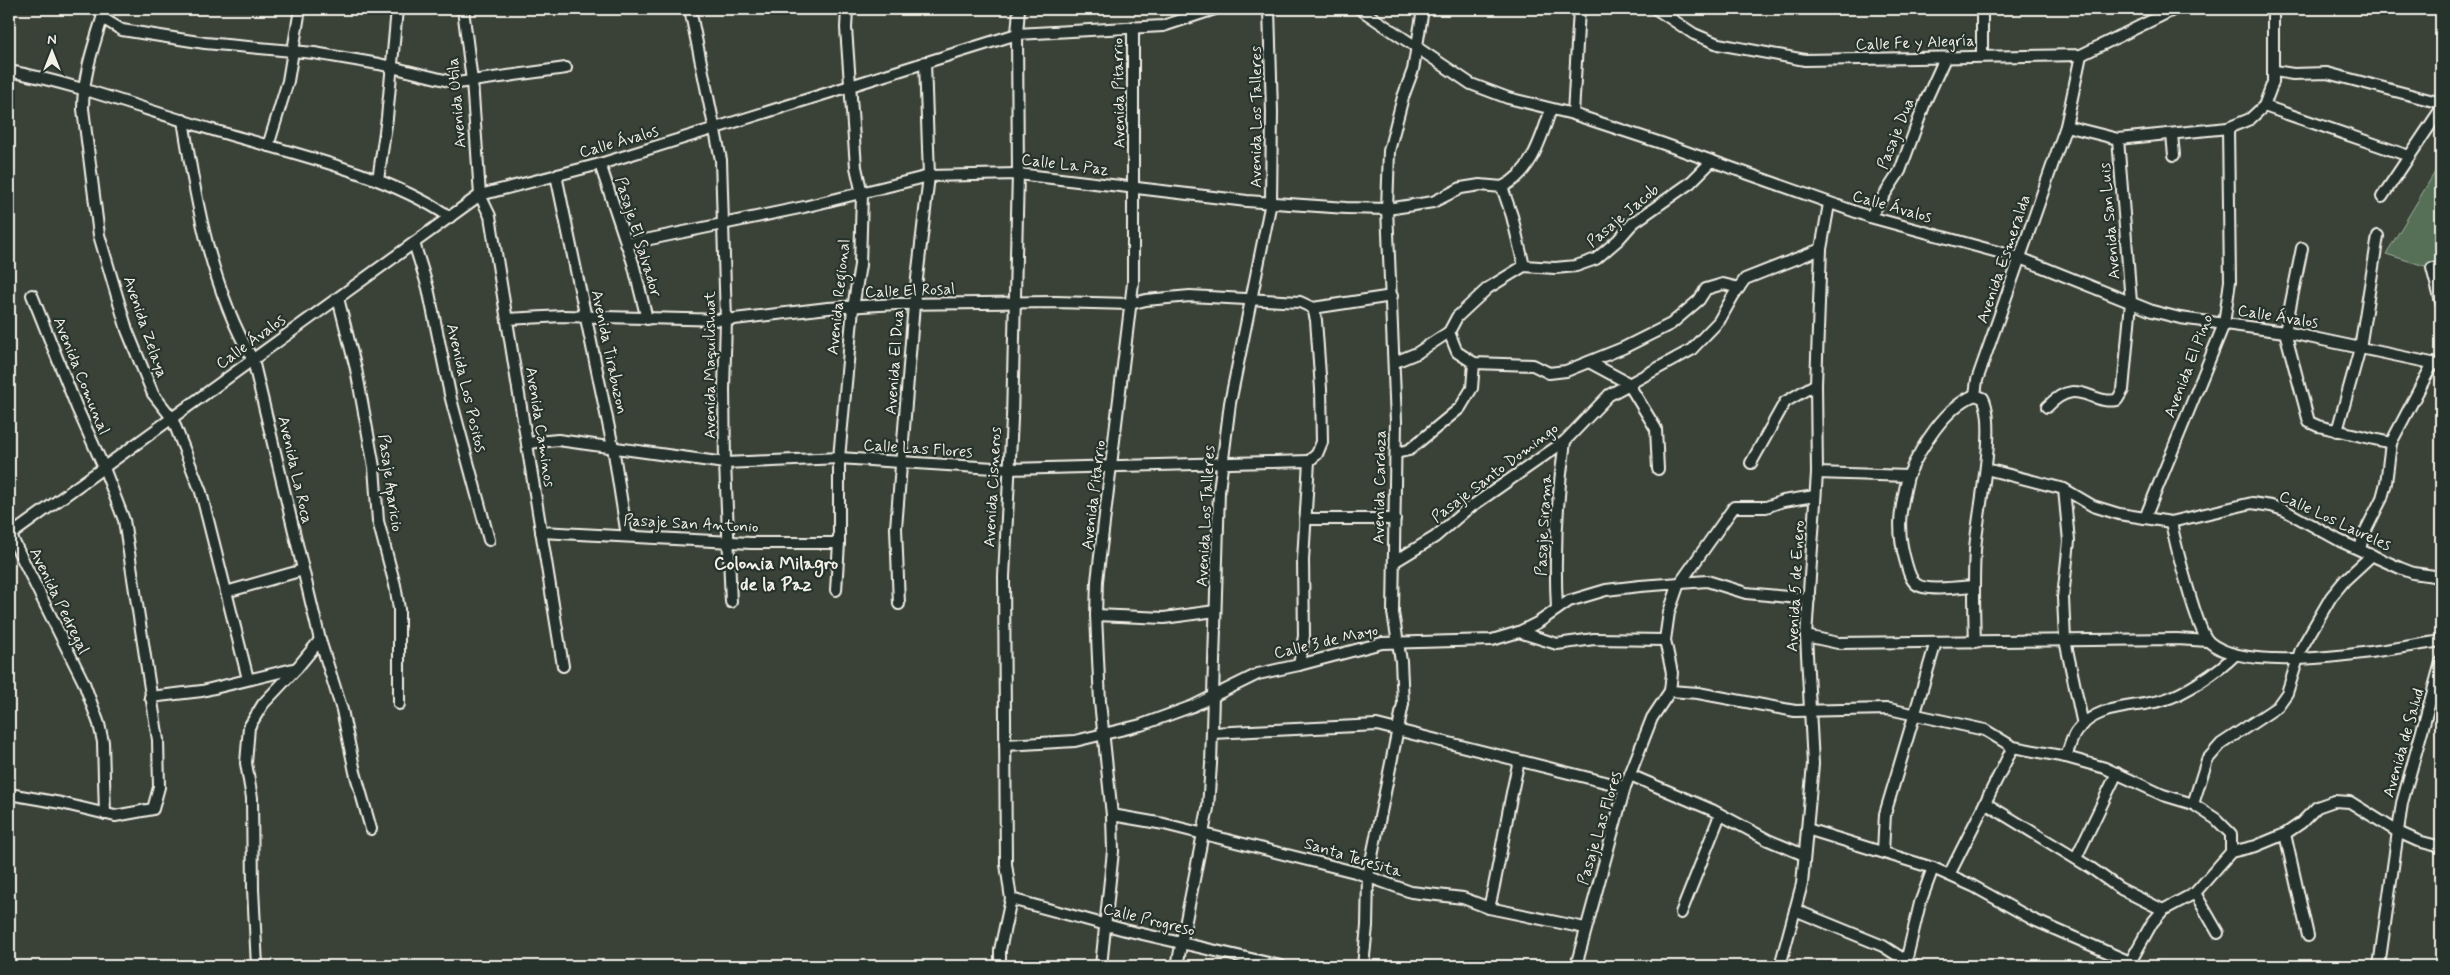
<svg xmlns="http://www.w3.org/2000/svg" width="2450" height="975" viewBox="0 0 2450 975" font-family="Mynerve,sans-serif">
<rect width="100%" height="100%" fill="#3a4238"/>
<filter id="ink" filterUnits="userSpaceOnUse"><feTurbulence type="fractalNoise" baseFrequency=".02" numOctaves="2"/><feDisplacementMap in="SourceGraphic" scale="10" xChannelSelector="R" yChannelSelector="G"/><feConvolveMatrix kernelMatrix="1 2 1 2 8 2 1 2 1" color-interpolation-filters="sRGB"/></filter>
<g filter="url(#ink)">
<polygon fill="#547057" stroke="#a4b0a0" points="2441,162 2441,271 2386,254"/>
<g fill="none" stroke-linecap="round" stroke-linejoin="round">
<defs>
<g id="minor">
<path d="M105,9C95,42 83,73 83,109L99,235L127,330L153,394L172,418L201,492L248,679"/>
<polyline points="463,9 472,81 480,195 490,216 563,666"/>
<polyline points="690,9 721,160 726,320 724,389 725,463 731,602"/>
<polyline points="1360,9 1471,84 1508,98 1573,114 1661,143 1870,217 2020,258 2152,311 2180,318 2285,332 2441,365"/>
<polyline points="1656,9 1694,34 1718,44 1805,60 2081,55 2175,9"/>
<polyline points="102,18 122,30 205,43 314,53 379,64 457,83 566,68"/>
<polyline points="1982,56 1982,9"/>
<path d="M9,71C78,84 145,110 213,130C290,153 383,172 450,217"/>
<polyline points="2275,71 2293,74 2327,73 2441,103"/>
<polyline points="2264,106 2409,156"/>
<polyline points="1573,114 1579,9"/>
<path d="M183,120C196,202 211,288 253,360L320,640L342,710L355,772L371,829"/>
<polyline points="2066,126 2118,139 2228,128 2250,119 2264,106 2273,82 2273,14 2271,9"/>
<polyline points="2172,135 2174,155"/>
<polyline points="268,146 288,81 300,9"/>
<polyline points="600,164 633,263 647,319"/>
<polyline points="556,175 613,447 627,536"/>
<polyline points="378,180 387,118 397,9"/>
<path d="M1502,187C1532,173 1541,138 1551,109"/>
<polyline points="2382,197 2441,109"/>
<polyline points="1870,217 1900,171 1926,100 1945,58"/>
<polyline points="414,243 428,288 451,399 489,540"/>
<polyline points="626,244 804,207 929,176 1018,174 1247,201 1346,208 1387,209 1433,202 1461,188 1480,185 1502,187 1512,216 1524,266"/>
<polyline points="2302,248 2285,332 2309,422 2318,426 2391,443"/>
<polyline points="2432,268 2441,302"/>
<polyline points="338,298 356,369 374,467 378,521 395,585 399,609 399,704"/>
<polyline points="1313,308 1392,296"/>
<polyline points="507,319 563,316 726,320 828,308 897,304 1055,302 1130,304 1146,300 1190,296 1300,302 1313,308"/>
<polyline points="1449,332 1457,352 1474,363 1533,365 1549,373 1566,371 1623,348 1671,324 1699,300 1706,289 1723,284 1739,288"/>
<polyline points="1449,332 1457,317 1488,288 1524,266 1555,268 1576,266 1596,259 1618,240 1633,223 1690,183 1712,161"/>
<polyline points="1395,362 1417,353 1449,332"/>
<polyline points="1589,362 1628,383 1656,429 1658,469"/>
<polyline points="1975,395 1977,380 2066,126 2081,55"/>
<path d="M2047,407C2077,375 2090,405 2117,400L2123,390L2131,302L2118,139"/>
<polyline points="2337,431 2360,348 2378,236"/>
<polyline points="527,443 558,440 725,463 839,458 1009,469 1309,461"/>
<polyline points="1396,453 1409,450 1460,408 1472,388 1474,363"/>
<polyline points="1751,463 1785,402 1816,384"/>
<polyline points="1986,469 2064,489 2093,506 2119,514 2171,522 2252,503 2271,506 2284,510 2340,541 2400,568 2413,573 2441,577"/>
<path d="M1817,473L1908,476C1921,447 1945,407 1975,395"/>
<path d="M1908,476C1900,510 1896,529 1906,563C1908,570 1910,579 1916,584C1925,592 1961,587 1973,586"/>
<polyline points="2064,489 2069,541 2063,598 2065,640 2083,725"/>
<polyline points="2145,518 2224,324 2230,281 2228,128"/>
<polyline points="1305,519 1395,519"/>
<path d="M2171,522C2175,542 2197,631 2209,642C2250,677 2390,649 2441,641"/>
<polyline points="9,532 84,683 99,724 103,742 105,814"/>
<polyline points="541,532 751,543 839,543"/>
<polyline points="9,536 480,195 600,164 1017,34 1163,26 1215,9"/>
<polyline points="2360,549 2364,534 2382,498 2386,483 2391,443 2433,363"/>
<polyline points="1394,562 1435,537 1465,511 1565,441 1609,395 1691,350 1719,321 1733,296 1745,279 1821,249"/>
<polyline points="836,590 839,543 839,458 853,308 860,265 862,194 856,167 846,28 847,9"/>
<polyline points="226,592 303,570"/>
<polyline points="899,604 896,528 914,304 929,176 925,62"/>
<path d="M1557,609C1554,553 1557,497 1565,441"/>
<polyline points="1096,615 1164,618 1215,611"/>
<polyline points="1519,632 1539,622 1569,601 1606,590 1640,586 1707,581 1746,593 1809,599"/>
<polyline points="1806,636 1838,643 2177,639 2208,641"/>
<path d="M1975,642C1974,611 1973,581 1975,550C1977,515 1998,426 1983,398L1975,395"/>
<polyline points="1299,665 1304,636 1303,560 1309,461 1317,454 1322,442 1321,389 1316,320 1313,308"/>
<polyline points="1670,691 1698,693 1795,711 1889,709 1985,730 2013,747 2066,757 2105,768 2163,795 2193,804 2216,819 2231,834 2231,852"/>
<polyline points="150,697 202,691 297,668"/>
<polyline points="1212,733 1377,725 1625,787"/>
<polyline points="1005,745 1075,741 1141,725 1193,706 1258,674 1299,665 1382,643 1492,640 1519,632 1557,644 1594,639 1665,640"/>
<path d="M2066,757C2069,749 2071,739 2076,732C2097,703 2133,709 2163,700C2185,694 2219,671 2235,655"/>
<polyline points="1630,775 1712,810 1768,840 1804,855"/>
<polyline points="9,794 61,803 115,816 153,809 159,787 158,740 124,520 104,468 77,408 32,295"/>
<polyline points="1985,803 2091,868 2119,888 2163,910"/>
<polyline points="2193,804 2207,760 2221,744 2277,707 2287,693 2301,649 2331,597 2345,580 2372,555"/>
<polyline points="1112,815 1164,824 1355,872 1411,892 1463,898 1489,908 1585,928"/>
<polyline points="1807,829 1933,868 1973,886 2034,920 2130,962"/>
<polyline points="2285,834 2308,936"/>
<polyline points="1883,852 1885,814 1936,642"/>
<polyline points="2076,858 2117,773"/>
<polyline points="1949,875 2013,747"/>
<polyline points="2195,893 2218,933"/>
<polyline points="1011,899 1125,930 1281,966"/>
<path d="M1489,908C1501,859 1507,810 1519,761"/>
<polyline points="1795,910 1883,946 1914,966"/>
<polyline points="1681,913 1720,815"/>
<polyline points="257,966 253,889 252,798 246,763 249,727 263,704 297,668 320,640"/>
<polyline points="1000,966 1000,950 1011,899 1006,864 1004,577 1012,419 1018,174 1017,34 1019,9"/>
<polyline points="1101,966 1113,851 1112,815 1100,702 1096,615 1097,581 1133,283 1133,27"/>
<polyline points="1177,966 1208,808 1211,764 1219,491 1230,403 1271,202 1272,112 1269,9"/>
<polyline points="1363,966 1367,926 1368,876 1403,704 1401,661 1393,613 1396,421 1387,209 1389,151 1403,97 1413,70 1423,9"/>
<polyline points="1576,966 1625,787 1652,718 1670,691 1672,673 1665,640 1669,612 1678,586 1734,507 1766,507 1783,501 1815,496"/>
<polyline points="1780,966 1802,884 1813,764 1806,636 1817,473 1816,384 1821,249 1829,204"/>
<polyline points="1905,966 1920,903 1933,868"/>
<polyline points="2128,966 2152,923 2163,910 2195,893 2231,852 2256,846 2285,834 2301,823 2317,807 2334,801 2350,802 2398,832 2418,841 2441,847"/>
<polyline points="2379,966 2402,803 2441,662"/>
</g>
</defs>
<use href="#minor" stroke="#f4f1e8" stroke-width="14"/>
<use href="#minor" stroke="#26332d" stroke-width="10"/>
</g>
</g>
<g text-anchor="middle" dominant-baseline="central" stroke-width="4.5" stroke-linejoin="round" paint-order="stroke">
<g font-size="16" fill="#f4f1e8" stroke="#26332d">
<text transform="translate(1915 43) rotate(-2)">Calle Fe y Alegría</text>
<text transform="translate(1119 93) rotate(-91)">Avenida Pitarrio</text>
<text transform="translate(457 103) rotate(-95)">Avenida Utila</text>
<text transform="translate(1256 117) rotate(-90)">Avenida Los Talleres</text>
<text transform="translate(1896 134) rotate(-68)">Pasaje Dua</text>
<text transform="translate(619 142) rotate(-16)">Calle Ávalos</text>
<text transform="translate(1065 165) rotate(7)">Calle La Paz</text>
<text transform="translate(1892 207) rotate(16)">Calle Ávalos</text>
<text transform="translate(1623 216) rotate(-40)">Pasaje Jacob</text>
<text transform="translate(2110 221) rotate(-95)">Avenida San Luis</text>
<text transform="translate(638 237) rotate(73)">Pasaje El Salvador</text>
<text transform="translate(2004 259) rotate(-71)">Avenida Esmeralda</text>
<text transform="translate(910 291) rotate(-2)">Calle El Rosal</text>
<text transform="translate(839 297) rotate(-84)">Avenida Regional</text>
<text transform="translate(2278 317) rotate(9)">Calle Ávalos</text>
<text transform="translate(145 327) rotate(71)">Avenida Zelaya</text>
<text transform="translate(251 342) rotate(-36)">Calle Ávalos</text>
<text transform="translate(609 352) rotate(78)">Avenida Tirabuzon</text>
<text transform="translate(895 362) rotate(-86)">Avenida El Dua</text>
<text transform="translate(710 365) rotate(-90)">Avenida Maquilishuat</text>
<text transform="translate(2189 366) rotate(-69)">Avenida El Pino</text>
<text transform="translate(81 376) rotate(68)">Avenida Comunal</text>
<text transform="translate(466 388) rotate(77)">Avenida Los Positos</text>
<text transform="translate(540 427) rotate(81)">Avenida Caminos</text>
<text transform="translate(918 449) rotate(4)">Calle Las Flores</text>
<text transform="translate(295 470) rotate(77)">Avenida La Roca</text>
<text transform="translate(1495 473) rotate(-37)">Pasaje Santo Domingo</text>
<text transform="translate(390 483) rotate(82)">Pasaje Aparicio</text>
<text transform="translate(993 487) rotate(-87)">Avenida Cisneros</text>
<text transform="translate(1380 487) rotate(-89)">Avenida Cardoza</text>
<text transform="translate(1094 495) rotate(-83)">Avenida Pitarrio</text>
<text transform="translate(1206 516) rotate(-87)">Avenida Los Talleres</text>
<text transform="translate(2335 521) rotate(25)">Calle Los Laureles</text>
<text transform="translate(691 524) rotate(3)">Pasaje San Antonio</text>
<text transform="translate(1544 525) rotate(-87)">Pasaje Sirama</text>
<text transform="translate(1796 586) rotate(-87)">Avenida 5 de Enero</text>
<text transform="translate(59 601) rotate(64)">Avenida Pedregal</text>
<text transform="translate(1326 642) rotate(-13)">Calle 3 de Mayo</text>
<text transform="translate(2404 743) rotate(-74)">Avenida de Salud</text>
<text transform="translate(1600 828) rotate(-73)">Pasaje Las Flores</text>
<text transform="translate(1353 858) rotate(17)">Santa Teresita</text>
<text transform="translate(1149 920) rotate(14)">Calle Progreso</text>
</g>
<g font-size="18" font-weight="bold" fill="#f4f1e8" stroke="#26332d">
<text x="776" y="564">Colonia Milagro<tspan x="776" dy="21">de la Paz</tspan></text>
</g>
</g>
<rect width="2450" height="975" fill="none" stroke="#26332d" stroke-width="30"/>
<rect x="15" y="15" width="2420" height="945" fill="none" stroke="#f4f1e8" stroke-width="2" filter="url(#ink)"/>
<g transform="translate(52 52)" stroke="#26332d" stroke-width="4" paint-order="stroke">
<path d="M0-4L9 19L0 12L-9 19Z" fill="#f4f1e8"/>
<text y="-8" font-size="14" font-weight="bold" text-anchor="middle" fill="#f4f1e8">N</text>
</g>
</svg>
